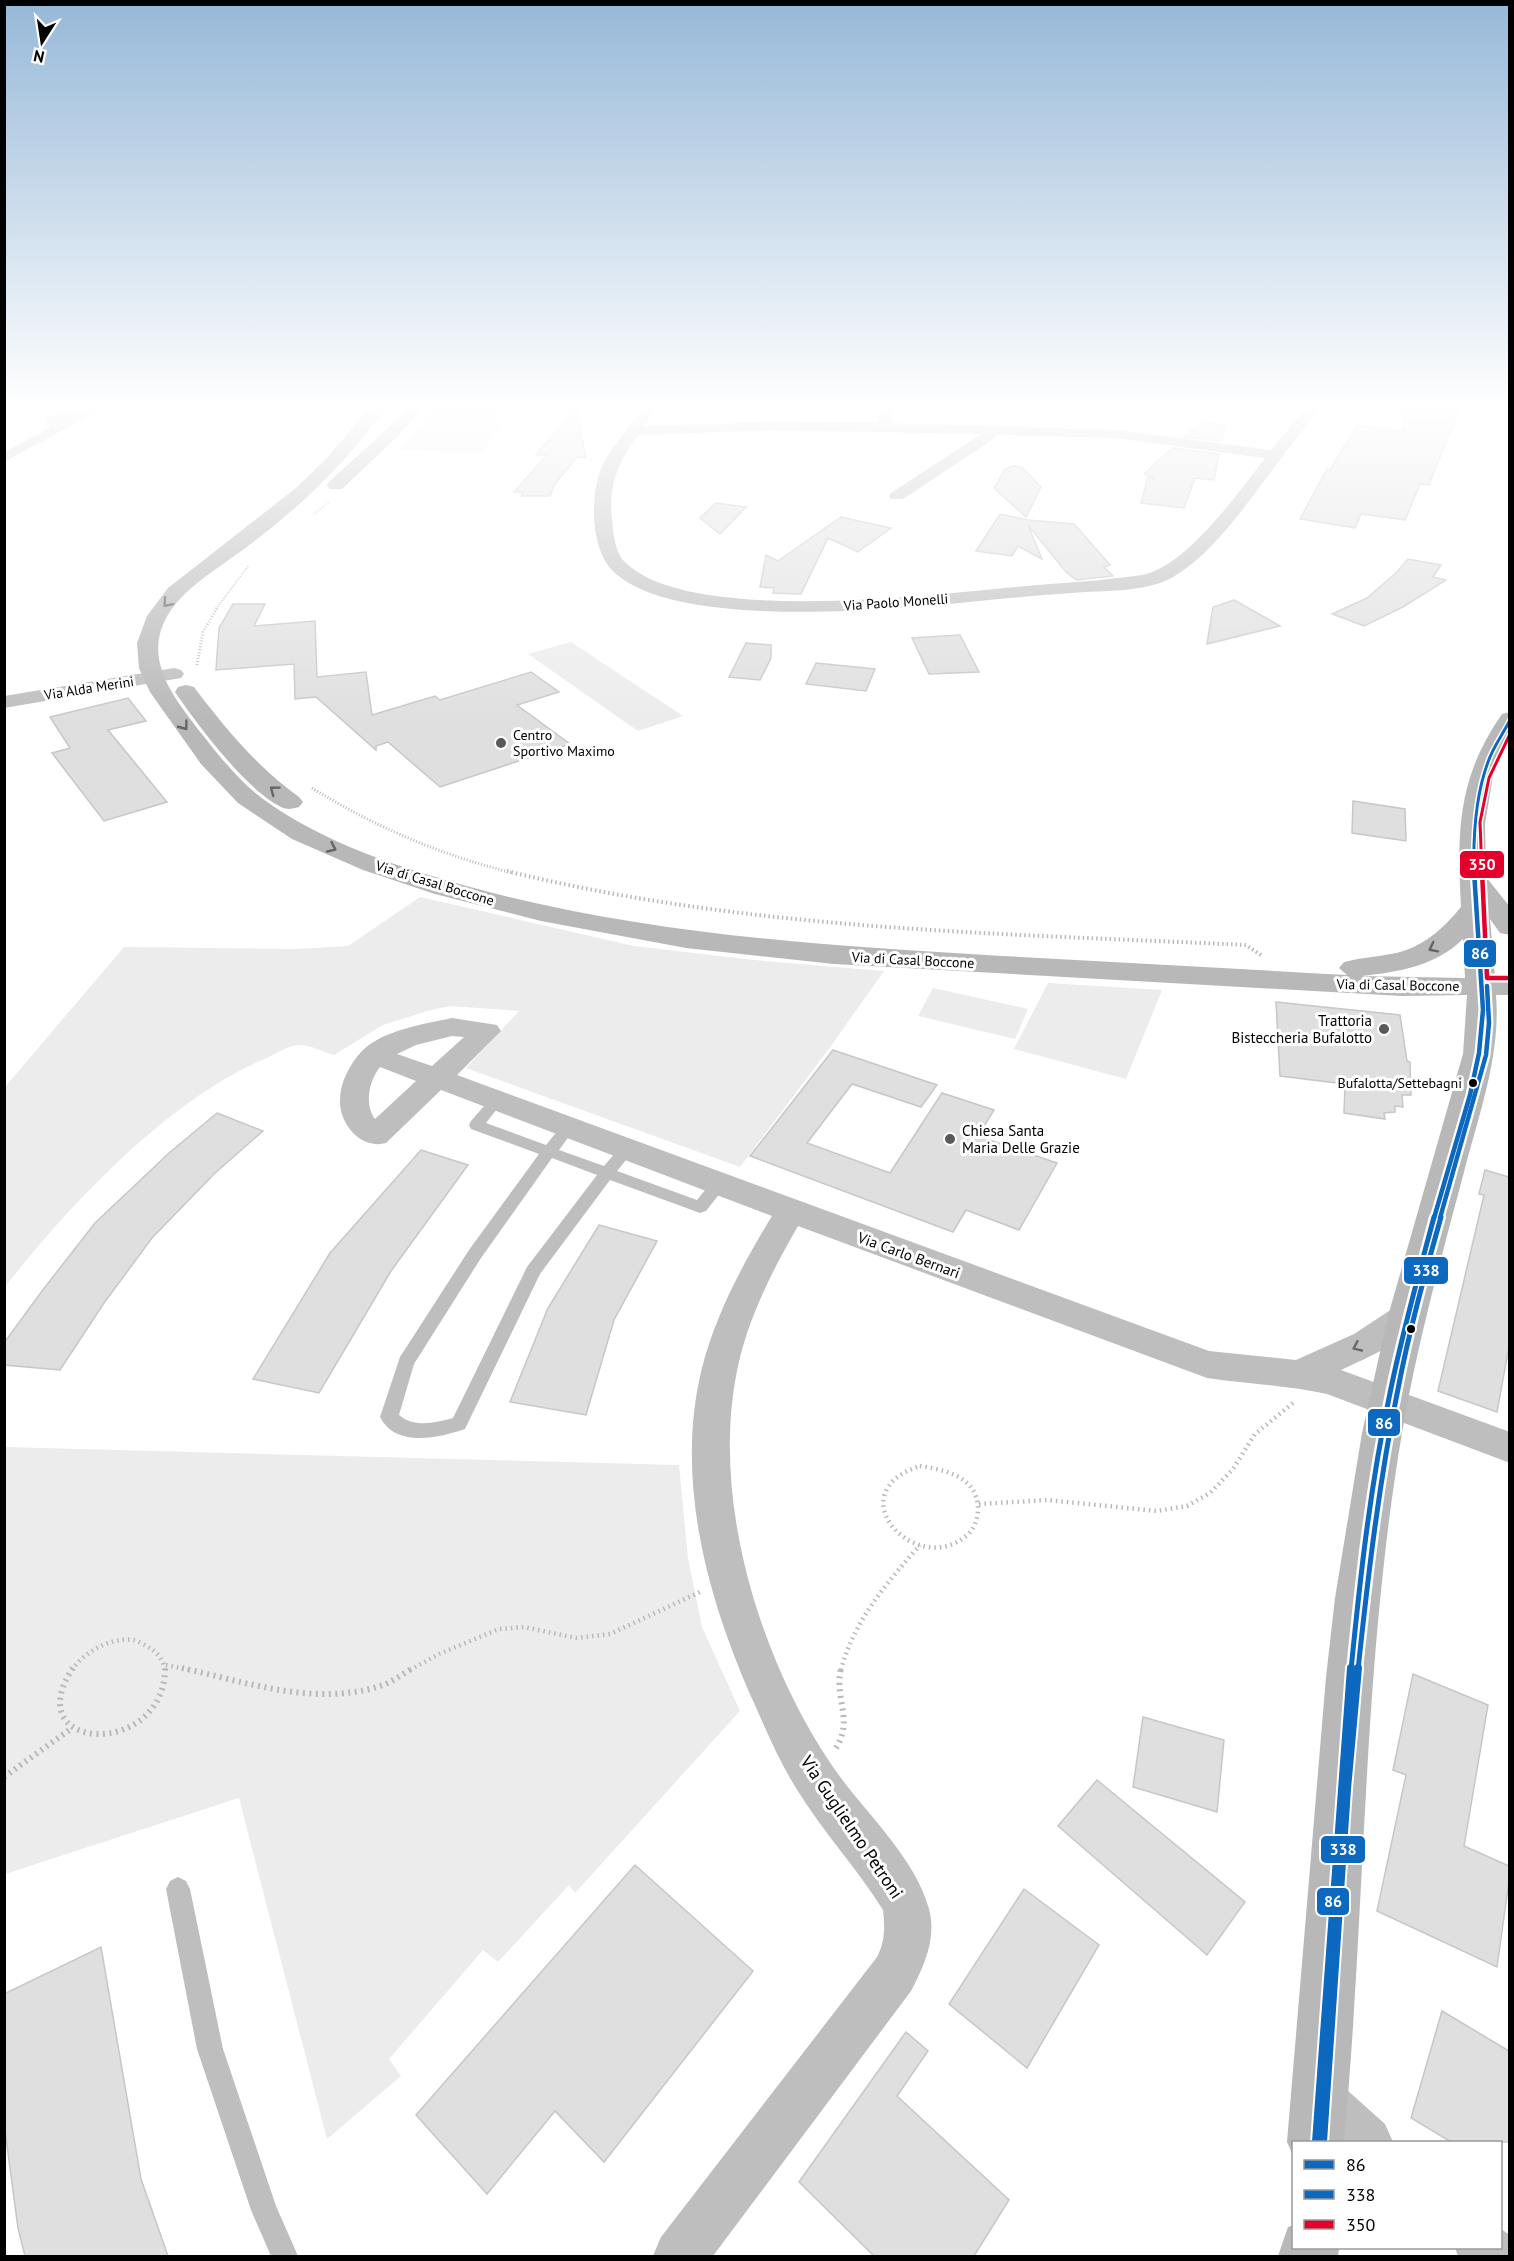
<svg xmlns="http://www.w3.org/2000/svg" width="1514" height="2261" viewBox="0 0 1514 2261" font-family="'PT Sans',sans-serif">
<rect width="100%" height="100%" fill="#fff"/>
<g fill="#ececec">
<polygon points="434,407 503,407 493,422 502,423 483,452 400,450"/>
<polygon points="571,642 683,716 638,731 528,654"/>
<path d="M420,897L634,946L754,960L884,971L831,1046L740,1167L466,1068L519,1011L450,1006L427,1011L383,1025L334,1055C324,1052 310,1045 299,1045C290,1045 277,1053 269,1057C170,1097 70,1204 5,1287V1087L124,947L296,949L348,946Z"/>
<polygon points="1048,983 1162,990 1126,1079 1014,1049"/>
<polygon points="933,988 1028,1009 1015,1039 918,1016"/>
<polygon points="5,1447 679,1465 688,1558 702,1627 740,1711 575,1893 569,1885 498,1962 483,1950 389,2059 401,2076 327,2139 239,1798 5,1874"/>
</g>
<g fill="#dfdfdf" stroke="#c7c7c7" stroke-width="1.5">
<polygon points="576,407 586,458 577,457 555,484 550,496 521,496 523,492 514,492 547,455 536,455"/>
<polygon points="1404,407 1460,407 1429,485 1420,484 1405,520 1361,514 1355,528 1300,519 1327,469 1330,470 1357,425 1402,432"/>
<polygon points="1201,421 1225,425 1222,441 1184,437"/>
<polygon points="1172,448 1219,454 1214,480 1195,478 1184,508 1141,503 1148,477 1154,478 1144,474"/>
<polygon points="1012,466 1022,467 1041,487 1026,517 994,488 1005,469"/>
<polygon points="716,503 746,507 720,534 700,518"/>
<polygon points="1000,514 1028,520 1074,524 1110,565 1104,567 1113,576 1076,580 1066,572 1028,525 1042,559 1018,546 1012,556 976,551"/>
<polygon points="841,517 891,528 858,552 828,538 801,594 773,593 774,588 760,587 766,555 778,561"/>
<polygon points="1408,559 1441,565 1433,577 1446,580 1403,607 1364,626 1332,614 1367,598 1397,572"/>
<polygon points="1234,600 1280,626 1207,644 1213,607"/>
<polygon points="233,604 265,604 254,626 315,621 317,677 366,672 372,715 435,696 440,700 531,672 559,692 517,705 570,744 440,787 388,742 376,746 376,750 316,697 295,699 294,664 216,670 219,628"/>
<polygon points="960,635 979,672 929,674 912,638"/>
<polygon points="746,643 771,645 771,658 760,680 729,677"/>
<polygon points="816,663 875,669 866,691 806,684"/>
<polygon points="128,698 146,721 108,730 167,802 104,821 52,753 70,748 50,717"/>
<polygon points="1353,801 1405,809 1406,841 1352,833"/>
<polygon points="1276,1002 1400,1015 1407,1061 1410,1062 1411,1095 1402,1095 1403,1107 1395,1106 1395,1112 1384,1113 1385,1119 1344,1113 1345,1084 1280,1076"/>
<polygon points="833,1050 937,1085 921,1107 852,1084 807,1143 890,1173 942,1093 994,1110 978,1136 1057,1163 1019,1230 966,1210 953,1232 750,1156"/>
<polygon points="217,1113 263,1131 215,1173 152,1238 104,1303 60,1370 4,1365 4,1343 42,1291 95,1223 169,1153"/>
<polygon points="421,1150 468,1165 391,1271 319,1393 253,1379 330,1253"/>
<polygon points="1485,1170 1509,1177 1509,1347 1497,1412 1438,1391 1484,1195 1479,1194"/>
<polygon points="599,1225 657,1241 614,1320 586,1415 510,1402 548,1308"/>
<polygon points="1413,1674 1488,1705 1464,1846 1509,1866 1509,1881 1497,1967 1377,1911 1406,1775 1393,1770"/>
<polygon points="1143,1717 1224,1740 1217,1812 1133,1787"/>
<polygon points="1097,1780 1245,1902 1207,1955 1058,1826"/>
<polygon points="635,1865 753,1971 604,2162 555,2111 487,2194 416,2115"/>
<polygon points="1024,1889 1099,1945 1027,2068 949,2004"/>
<polygon points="101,1947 141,2179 168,2256 25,2256 18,2228 4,2123 4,1994"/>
<polygon points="1442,2011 1509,2051 1509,2142 1451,2142 1411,2118"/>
<polygon points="906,2032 928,2051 897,2096 1009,2200 974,2256 874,2256 799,2182"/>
</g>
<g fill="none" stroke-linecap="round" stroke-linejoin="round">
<g stroke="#b9b9b9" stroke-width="2" stroke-dasharray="1 1.5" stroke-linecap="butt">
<polyline points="314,514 329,502"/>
<polyline points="216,609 249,565"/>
</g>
<g stroke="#b9b9b9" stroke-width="3" stroke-dasharray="1 2" stroke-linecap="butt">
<polyline points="197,665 203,632 217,608"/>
<path d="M312,788C375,827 441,855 513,873"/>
</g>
<path stroke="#b9b9b9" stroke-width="4" stroke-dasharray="1.5 3" stroke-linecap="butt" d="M507,871C749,931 998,933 1246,945L1261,955"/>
<g stroke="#b9b9b9" stroke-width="4.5" stroke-dasharray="1.5 4" stroke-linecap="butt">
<path d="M920,1466C945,1470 976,1476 978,1507C978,1518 975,1529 966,1536C916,1578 836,1493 920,1466Z"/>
<polyline points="979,1504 1047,1500 1157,1511 1187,1506 1210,1493 1233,1469 1255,1434 1293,1403"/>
<polyline points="166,1665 190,1670"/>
<path d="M72,1670C84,1652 111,1637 133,1640C138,1641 145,1645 150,1648C157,1652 164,1661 165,1670"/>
<polyline points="410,1670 439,1654 499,1629 524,1627 576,1638 610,1634 700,1592"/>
<path d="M841,1670C854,1620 887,1583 920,1545"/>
</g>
<g stroke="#b9b9b9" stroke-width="6" stroke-dasharray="2 4.5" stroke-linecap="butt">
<path d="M73,1668C16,1753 165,1759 165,1668"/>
<path d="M182,1668C246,1682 315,1707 380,1686C391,1683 402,1674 413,1668"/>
<path d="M836,1748C854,1719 834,1700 841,1668"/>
<polyline points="4,1777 72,1728"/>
</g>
<g fill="#bebebe" fill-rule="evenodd">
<path d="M497,1095L504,1100L486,1123L546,1145L564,1123H574L576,1127L559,1150L604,1166L622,1145H632L635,1149L617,1171L697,1200L714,1179H726L728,1183L706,1211L700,1213L610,1180L540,1274L465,1429C438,1438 396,1448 380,1417L400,1357L469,1250L539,1154L471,1129L469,1125L471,1121L492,1097ZM552,1158L597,1175L527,1267L453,1418C435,1423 414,1428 399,1415L414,1364L481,1258Z"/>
<polygon points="178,1877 186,1881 190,1889 223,2049 276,2206 298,2256 271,2256 251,2210 197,2049 166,1889 170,1881"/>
</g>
<g fill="#bebebe" fill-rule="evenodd">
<polygon points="67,407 84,407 82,410 87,407 105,407 4,462 4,452 50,428 45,421 47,418"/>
<path d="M643,407H657L644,426L770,422L878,423L879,407H893L892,423L1115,430L1271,450L1307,407H1322C1311,421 1299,435 1288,449C1257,489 1217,552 1173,577C1145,593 1104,590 1072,593C1038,595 1003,599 969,602C890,610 665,631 610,568C592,547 591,503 598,477C606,451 628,430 643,407ZM770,430L981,434L891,493L889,496L891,499H903L992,440L996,435L1115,438L1265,458C1238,493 1186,567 1142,575C1101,581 1058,583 1016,587C929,595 688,625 625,562C615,553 613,532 612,519C608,486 618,462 638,435Z"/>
<polygon points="174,668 181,670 184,674 181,678 4,708 4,696"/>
<path d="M452,1018L497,1025L501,1031L457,1075L1209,1351L1296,1360L1354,1334L1395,1307L1407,1303L1419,1307L1424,1316C1411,1340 1366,1358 1341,1370L1510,1432V1463L1327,1394C1287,1385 1247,1384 1207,1378L798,1226C772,1271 747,1320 737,1371C711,1499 759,1657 831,1764C861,1809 915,1856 929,1909C937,1938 924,1966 911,1991L713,2256H653L661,2237L877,1957C885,1942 885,1927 883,1910C857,1868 822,1831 796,1788C779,1761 767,1732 754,1703C708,1600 674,1481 702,1368C716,1313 743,1264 772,1216L441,1090L386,1143C361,1150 339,1124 340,1100C340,1082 350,1064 362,1051C383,1030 424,1024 452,1018ZM452,1036L464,1037L432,1066L397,1054L416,1045ZM380,1067L416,1081L375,1119C364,1104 369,1081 380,1067Z"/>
<polygon points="1319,2073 1337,2081 1385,2124 1393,2142 1329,2142 1301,2117 1293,2099 1301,2081"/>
<polygon points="1501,2229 1510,2235 1510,2256 1458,2256 1455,2248 1500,2248"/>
</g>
<g fill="#b8b8b8" fill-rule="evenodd">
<path d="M371,407H387C362,440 335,471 305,499C287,515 268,531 248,546C216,571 167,595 159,638C153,675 181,706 201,733C220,757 239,781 263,799C325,844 401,868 474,888C642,933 813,945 986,955C1107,962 1227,968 1347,975L1339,968L1344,962C1359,958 1375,957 1391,954C1421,949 1443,929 1461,907C1457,831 1457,779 1502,714L1510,712V738L1493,776L1485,824L1486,877L1510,907V935L1500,933L1490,919L1495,977H1510V995H1496C1501,1055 1479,1114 1464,1172C1441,1258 1417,1345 1402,1433C1362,1668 1366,1906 1344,2142H1294V2157L1287,2142L1326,1677L1335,1598L1362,1433L1388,1316L1463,1054L1467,995L1402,996L834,964L686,948L541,921L435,894L363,870L292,839L238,803L201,764L150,692L139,668L137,643L147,616L168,588L296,488L327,458ZM1463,939L1465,978L1362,976C1398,972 1436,966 1463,939Z"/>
<polygon points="407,407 423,407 398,436 342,489 330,489 327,485 330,481 386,430"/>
<path d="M186,685L194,687C225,728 257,767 299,797L303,802L299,807C292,809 287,810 281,807C246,790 197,724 175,692L178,687Z"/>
<polygon points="1294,2225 1294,2248 1339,2248 1338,2256 1278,2256 1288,2227"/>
</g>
<defs>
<path id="bus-1-far3" d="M1474,873C1473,835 1475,797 1488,762C1493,747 1503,734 1510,720"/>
<polyline id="bus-1-far2" points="1434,1218 1470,1095 1479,1053 1483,1010 1474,871"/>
<path id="bus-1-far1" d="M1351,1670C1360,1579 1370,1488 1389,1398C1401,1337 1418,1277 1434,1217"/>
<polyline id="bus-1" points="1316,2142 1351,1668"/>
<polyline id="bus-2-far2" points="1440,1218 1486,1055 1489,1023 1487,986"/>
<path id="bus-2-far1" d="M1358,1670C1368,1576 1379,1482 1398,1389C1409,1331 1425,1274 1441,1217"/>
<polyline id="bus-2" points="1323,2142 1347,1789 1358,1668"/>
<polyline id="bus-3-far1" points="1482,873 1480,822 1489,778 1510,734"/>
<polyline id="bus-3" points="1482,871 1487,978 1510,978"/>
</defs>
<use href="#bus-1-far3" stroke="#fff" stroke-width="6"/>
<use href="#bus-1-far2" stroke="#fff" stroke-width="9"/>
<use href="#bus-1-far1" stroke="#fff" stroke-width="10"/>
<use href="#bus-1" stroke="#fff" stroke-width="12"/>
<use href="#bus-2-far2" stroke="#fff" stroke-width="9"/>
<use href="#bus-2-far1" stroke="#fff" stroke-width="10"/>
<use href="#bus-2" stroke="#fff" stroke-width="12"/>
<use href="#bus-3-far1" stroke="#fff" stroke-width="6"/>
<use href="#bus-3" stroke="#fff" stroke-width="9"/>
<use href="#bus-1-far3" stroke="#0c69bf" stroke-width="3"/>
<use href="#bus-1-far2" stroke="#0c69bf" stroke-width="4.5"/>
<use href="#bus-1-far1" stroke="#0c69bf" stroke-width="5"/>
<use href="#bus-1" stroke="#0c69bf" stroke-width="8"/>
<use href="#bus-2-far2" stroke="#0c69bf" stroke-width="4.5"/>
<use href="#bus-2-far1" stroke="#0c69bf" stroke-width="5"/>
<use href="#bus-2" stroke="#0c69bf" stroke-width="8"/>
<use href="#bus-3-far1" stroke="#e4002b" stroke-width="3"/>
<use href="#bus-3" stroke="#e4002b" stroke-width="4.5"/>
</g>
<defs><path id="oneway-chevron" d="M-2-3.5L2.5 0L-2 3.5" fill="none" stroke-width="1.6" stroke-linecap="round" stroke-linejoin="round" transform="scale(1.5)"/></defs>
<g stroke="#656565">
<use href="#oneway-chevron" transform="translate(167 603) rotate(131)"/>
<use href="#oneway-chevron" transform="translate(184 726) rotate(53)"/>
<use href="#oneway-chevron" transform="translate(274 790) rotate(-143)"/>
<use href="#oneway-chevron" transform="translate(332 848) rotate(25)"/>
<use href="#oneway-chevron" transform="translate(1433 948) rotate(153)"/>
</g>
<use stroke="#686868" href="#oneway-chevron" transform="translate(1357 1347) rotate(155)"/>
<linearGradient id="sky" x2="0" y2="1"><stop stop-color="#97b8d8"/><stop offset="0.56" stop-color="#fff"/><stop offset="1" stop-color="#fff" stop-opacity="0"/></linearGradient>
<rect width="1514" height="724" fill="url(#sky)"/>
<g fill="#595959" stroke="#fff" stroke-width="2">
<circle cx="501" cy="743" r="6"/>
<circle cx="1384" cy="1029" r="6"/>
<circle cx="950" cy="1139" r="6"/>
</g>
<g fill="#000" stroke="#fff" stroke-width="2">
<circle cx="1473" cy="1083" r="5"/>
<circle cx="1411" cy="1329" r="5"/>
</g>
<g text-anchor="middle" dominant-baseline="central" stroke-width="6" stroke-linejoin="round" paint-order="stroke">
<g font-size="14" fill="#000" stroke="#fff">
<text transform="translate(896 602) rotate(-4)">Via Paolo Monelli</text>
<text transform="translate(89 688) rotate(-9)">Via Alda Merini</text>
<text transform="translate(435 883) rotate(17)">Via di Casal Boccone</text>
<text transform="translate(913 960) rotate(3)">Via di Casal Boccone</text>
<text transform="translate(1398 985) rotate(1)">Via di Casal Boccone</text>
</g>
<g font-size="14" fill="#000" stroke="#fff" text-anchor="start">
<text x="513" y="735">Centro<tspan x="513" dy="16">Sportivo Maximo</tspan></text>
</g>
<g font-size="14" fill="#000" stroke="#fff" text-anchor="end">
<text x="1462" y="1083">Bufalotta/Settebagni</text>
</g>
<g font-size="15" fill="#000" stroke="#fff" text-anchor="end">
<text x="1372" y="1020">Trattoria<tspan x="1372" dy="17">Bisteccheria Bufalotto</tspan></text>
<text x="962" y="1130" text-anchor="start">Chiesa Santa<tspan x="962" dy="17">Maria Delle Grazie</tspan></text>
</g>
<g font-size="15" fill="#000" stroke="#fff">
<text transform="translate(909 1255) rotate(20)">Via Carlo Bernari</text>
</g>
<g font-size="18" fill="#000" stroke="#fff">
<text transform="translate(852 1827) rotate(56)">Via Guglielmo Petroni</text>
</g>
</g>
<g stroke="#fff" stroke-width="2">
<rect x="1459" y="850" width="46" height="29" rx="6" fill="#e4002b"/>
<rect x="1463" y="939" width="34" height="29" rx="6" fill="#0c69bf"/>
<rect x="1403" y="1256" width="46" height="29" rx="6" fill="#0c69bf"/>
<rect x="1367" y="1408" width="34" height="29" rx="6" fill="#0c69bf"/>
<rect x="1320" y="1835" width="46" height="29" rx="6" fill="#0c69bf"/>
<rect x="1316" y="1887" width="34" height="29" rx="6" fill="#0c69bf"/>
</g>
<g font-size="16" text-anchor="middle" font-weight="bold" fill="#fff">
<text x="1482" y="870">350</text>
<text x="1480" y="959">86</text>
<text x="1426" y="1276">338</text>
<text x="1384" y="1429">86</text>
<text x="1343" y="1855">338</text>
<text x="1333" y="1907">86</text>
</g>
<rect width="1514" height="2261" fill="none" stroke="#000000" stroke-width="12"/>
<rect x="1292" y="2141" width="210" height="108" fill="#ffffff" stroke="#999999" stroke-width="1.5"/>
<rect x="1304" y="2160" width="30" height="9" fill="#0c69bf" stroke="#999999" stroke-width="1.5"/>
<text x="1346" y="2171" font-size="18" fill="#000000">86</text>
<rect x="1304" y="2190" width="30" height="9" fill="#0c69bf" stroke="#999999" stroke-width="1.5"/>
<text x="1346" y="2201" font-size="18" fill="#000000">338</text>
<rect x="1304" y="2220" width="30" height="9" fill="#e4002b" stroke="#999999" stroke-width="1.5"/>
<text x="1346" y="2231" font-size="18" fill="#000000">350</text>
<g transform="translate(42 42) rotate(192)" stroke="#ffffff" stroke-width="4.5" paint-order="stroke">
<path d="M0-4.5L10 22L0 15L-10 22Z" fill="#000000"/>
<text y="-9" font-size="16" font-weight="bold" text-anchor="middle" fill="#000000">N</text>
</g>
</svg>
